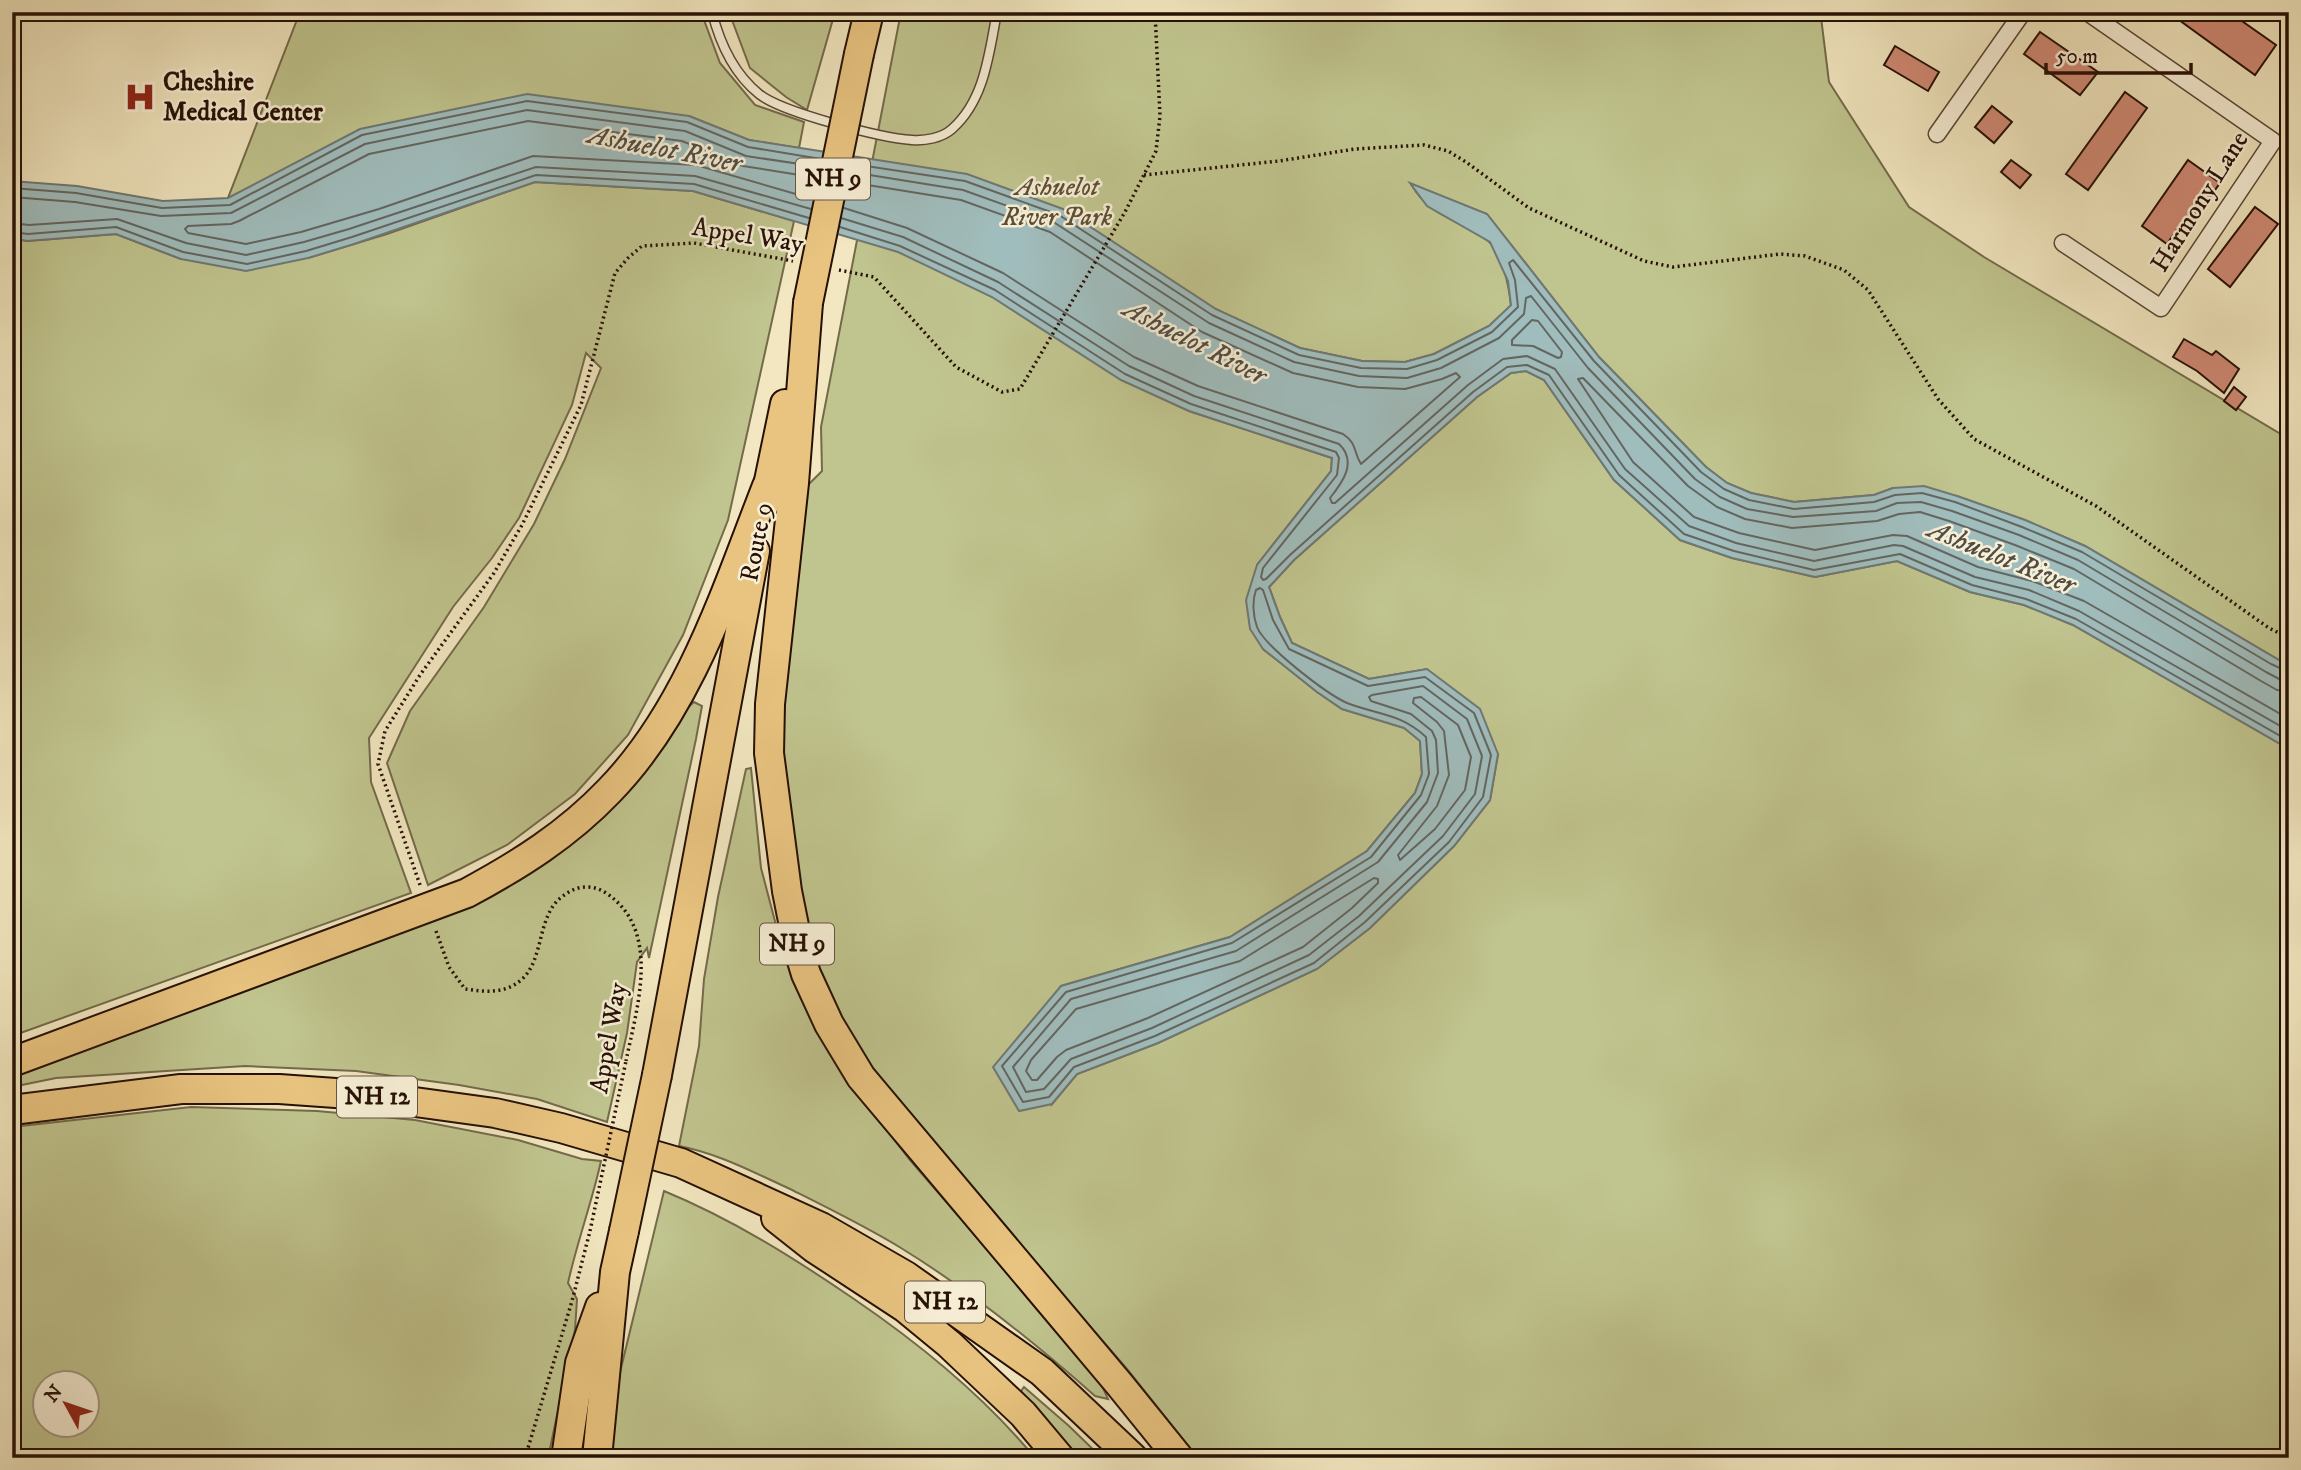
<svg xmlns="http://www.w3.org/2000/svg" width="2301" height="1470" viewBox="0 0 2301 1470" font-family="'IM FELL DW Pica',serif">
<rect width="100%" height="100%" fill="#f2e7c0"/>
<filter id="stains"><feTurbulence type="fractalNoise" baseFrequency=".00286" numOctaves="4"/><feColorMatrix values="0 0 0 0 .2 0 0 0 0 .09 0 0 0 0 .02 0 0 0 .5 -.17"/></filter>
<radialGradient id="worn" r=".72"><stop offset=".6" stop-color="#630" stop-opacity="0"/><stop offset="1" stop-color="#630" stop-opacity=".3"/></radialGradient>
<g fill="#c0c48e" stroke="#736a4a" stroke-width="2" fill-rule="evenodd">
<polygon points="300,12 701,12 720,63 755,105 804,122 799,148 749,140 689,116 228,198"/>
<polygon points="729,12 835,12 807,110 786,97 750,68"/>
<path d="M901,12H1824L1821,17L1829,82L1909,207L1984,257L2289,439V666L2085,546L2025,520L1957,496L1893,488L1874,495L1794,502L1751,493L1727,483L1706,467L1599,357L1487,214L1411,184C1431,219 1459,218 1488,241C1503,253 1509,287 1511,306L1489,326L1434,354L1405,362L1362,361L1300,348L1235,318L1123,380L1189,411L1332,458L1331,471L1257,565L1263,649L1317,692L1342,709L1405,728L1420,741L1422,774L1415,793L1367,851L1230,937L1061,986L1052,1104L1077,1074L1158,1043L1317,969L1370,928L1454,846L1490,800L1498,754L1427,669L1369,679L1292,643L1280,617L1269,587L1294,560L1477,397L1511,373L1526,371L1544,380L1614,480L1680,540L1732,558L1815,577L1897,561L1970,592L2024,605L2073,625L2289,749V1458H1198L1127,1369L984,1204L850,1040L812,961L792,860L779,737L805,488L822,471L821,427Z"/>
<polygon points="535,182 693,191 794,221 728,520 683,635 628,735 575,794 507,845 428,885 387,763 410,711 484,607 534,524 565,459 601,368 586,353 572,405 519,518 492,558 453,607 369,738 371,782 411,893 12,1036 12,238 27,241 116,234 181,259 308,258 387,234"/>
<polygon points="694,702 702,706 696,739 649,958 647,948 637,962 627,1033 607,1122 537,1099 459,1085 356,1071 245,1066 56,1078 12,1087 12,1068 468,900"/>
<path d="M751,768L761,868L782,948L795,978L849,1081L910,1160L1099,1379L1108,1399L1095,1396C1034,1342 971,1291 901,1248C865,1226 826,1207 788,1188C753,1172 717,1153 679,1146L699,1046L704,979L718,897L746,769Z"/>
<path d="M191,1107L317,1111L415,1120L518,1140L582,1159L601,1161C592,1202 577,1242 568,1283L577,1299L575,1330L548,1458H12V1127ZM46,1382H88V1424H46Z"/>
<path d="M664,1191C732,1219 794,1258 854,1299C920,1344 984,1396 1035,1458H611L615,1393Z"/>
<polygon points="1024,1387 1069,1426 1102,1458 1067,1458 1016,1398"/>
</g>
<polygon fill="#a0bdbd" stroke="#6f7873" stroke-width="2" points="527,94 689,116 749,140 967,174 1063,209 1216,309 1300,348 1362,361 1405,362 1434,354 1489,326 1511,305 1508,281 1490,242 1427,206 1410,183 1487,214 1599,357 1706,467 1727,483 1751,493 1794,502 1874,495 1893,488 1924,486 1957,496 2025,520 2085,546 2289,666 2289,749 2073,625 2024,605 1970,592 1897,561 1815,577 1732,558 1680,540 1614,480 1544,380 1526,371 1511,373 1477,397 1294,560 1269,587 1280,617 1292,643 1369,679 1427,669 1480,709 1498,754 1490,800 1454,846 1370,928 1317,969 1158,1043 1077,1074 1052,1104 1019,1111 993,1067 1061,986 1230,937 1367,851 1415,793 1422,774 1420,741 1404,728 1342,709 1317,692 1263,649 1250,629 1246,600 1257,565 1331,471 1332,458 1189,411 1121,380 992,297 898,252 693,191 535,182 354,244 308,258 246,271 181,259 116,234 27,241 12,238 12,181 77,186 163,201 228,198 360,129"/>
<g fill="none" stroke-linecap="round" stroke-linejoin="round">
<g stroke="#636661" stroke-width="2">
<polyline points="853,164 965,181 1059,215 1212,315 1299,355 1361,368 1407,369 1437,360 1492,332 1518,307 1515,280 1509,263 1513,260 1594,361 1701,472 1724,489 1749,500 1794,509 1874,502 1895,495 1922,493 1955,502 2022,527 2082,552 2271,664 2289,672"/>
<polyline points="851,172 963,190 1055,223 1209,323 1294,362 1359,376 1407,378 1441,368 1499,338 1524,314 1526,298 1531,296 1588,368 1695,479 1720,497 1747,509 1793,517 1876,511 1897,503 1921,502 1952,511 2019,535 2078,560 2266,672 2281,680 2289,681"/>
<polyline points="12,188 76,193 162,208 230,205 362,135 527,101 687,122 748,147 821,159"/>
<polyline points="12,197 75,202 161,216 231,213 365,144 527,110 685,131 746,156 820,167"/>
<polyline points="813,199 696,165 533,156 379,209 301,232 246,244 188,233 185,229 188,226 231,224 239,221 369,154 528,121 682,141 743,166 818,178"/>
<path d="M844,208L907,228L1003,273L1134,357L1198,386L1343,434C1358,444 1353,452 1361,464L1460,377L1456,373L1442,379L1405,389L1358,387L1293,373L1202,332L1050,232L961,200L849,182"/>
<path d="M841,218L903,237L998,282L1129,366L1194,396L1339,444C1358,462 1342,483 1330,498L1332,503H1335L1468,385L1503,359L1527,356L1555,369L1625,469L1689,526L1736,543L1814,561L1894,545L1903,546L1975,577L2029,590L2079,611L2289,731"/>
<polyline points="12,223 29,225 117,219 186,243 246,255 304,242 349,229 536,167 695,176 811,209"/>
<polyline points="840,227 900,246 995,290 1125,374 1191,404 1336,452 1339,458 1337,475 1263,568 1261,577 1263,580 1266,579 1290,555 1473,392 1507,367 1527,365 1549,375 1619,475 1684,534 1734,551 1814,570 1900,554 1972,585 2026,599 2076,619 2289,741"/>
<polyline points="12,232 28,234 116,227 183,252 247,264 306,251 352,237 536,175 694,184 809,218"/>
<polygon points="1532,320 1538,321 1562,352 1561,357 1558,358 1533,346 1512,345 1512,340"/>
<path d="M1260,588L1263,590L1273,620L1289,649L1368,686L1425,677L1474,713L1491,755L1483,797L1449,842L1365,922L1314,963L1155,1036L1074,1067L1049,1097L1023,1102L1002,1066L1066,992L1232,943L1371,857L1421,795L1429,774L1426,737C1400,713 1378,715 1347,703C1327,694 1265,647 1257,627C1253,616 1252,601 1256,590Z"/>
<polygon points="1423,686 1467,719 1482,756 1475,794 1443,836 1359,916 1309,955 1152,1028 1071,1059 1044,1089 1026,1092 1013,1067 1071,999 1236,951 1378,862 1427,802 1438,773 1436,740 1432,731 1411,714 1371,701 1369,697 1372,695"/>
<polyline points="2289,691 2277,690 2261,681 2074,569 2015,545 1949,521 1920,512 1899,514 1877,521 1792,528 1745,519 1717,507 1688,486 1583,378 1578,379 1633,462 1694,517 1739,533 1815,550 1893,535 1907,536 1978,567 2032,581 2084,601 2289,719"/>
<polygon points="1421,697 1458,725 1471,757 1465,790 1435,829 1400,860 1398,855 1437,806 1449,775 1444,731 1437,722 1413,703 1414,698"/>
<polygon points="1374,878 1378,879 1378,883 1352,908 1303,947 1148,1018 1066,1050 1057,1057 1037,1080 1032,1080 1026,1071 1031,1060 1076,1009 1240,961"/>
</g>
</g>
<g fill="#d08a75" stroke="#261005" stroke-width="2">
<polygon points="2168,12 2229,12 2276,45 2255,75"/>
<polygon points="2040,32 2098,72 2080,95 2024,54"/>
<polygon points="1895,46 1939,72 1928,91 1884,65"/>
<polygon points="2125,92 2147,108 2088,190 2066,174"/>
<polygon points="1992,106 2012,122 1994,143 1975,127"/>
<polygon points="2011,160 2031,175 2020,188 2001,172"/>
<polygon points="2188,160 2220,183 2200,211 2197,210 2182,231 2178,228 2167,244 2142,226"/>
<polygon points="2255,207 2278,224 2230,287 2208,269"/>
<polygon points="2184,339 2212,355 2216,351 2239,369 2224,393 2197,371 2173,357"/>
<polygon points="2234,387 2246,397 2236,410 2224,401"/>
</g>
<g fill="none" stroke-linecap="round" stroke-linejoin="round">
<defs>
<path id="lane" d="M712,12C720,44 733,73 759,94C781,112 881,138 912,140C925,141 942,138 952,129C985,100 989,53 997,12"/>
<g id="street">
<polyline points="1937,134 2023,12"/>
<polyline points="2063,243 2161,308 2273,141 2087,12"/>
</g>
<g id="highway">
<polyline points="859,54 869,12"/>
<polyline points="808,303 794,483 770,704 769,753 787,891 799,951 806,974 829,1024 861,1077 1120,1385 1179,1458"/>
<polyline points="764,505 785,404"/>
<path d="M12,1062L467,893C519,865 567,835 609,791C689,709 726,591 767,486"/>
<polyline points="657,1075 755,551"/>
<polyline points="12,1110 181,1089 279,1089 364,1095 495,1113 561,1128 681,1163 821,1227 906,1276 1042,1372 1133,1458"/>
<polyline points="776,1218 814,1248 904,1307 949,1344 1023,1414 1060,1458"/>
<polyline points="566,1458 580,1363 600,1307"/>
<polyline points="597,1458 615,1272 624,1231"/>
</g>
</defs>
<use href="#lane" stroke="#594634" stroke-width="11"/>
<use href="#street" stroke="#594634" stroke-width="19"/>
<use href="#highway" stroke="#261005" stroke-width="32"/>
<g stroke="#261005" stroke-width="3.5" stroke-dasharray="2 3.5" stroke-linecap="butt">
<polyline points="1144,175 1279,161 1355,149 1424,145 1448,151 1466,162 1529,208 1644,261 1673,267 1780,254 1805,256 1844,270 1868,290 1938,399 1974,439 2096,506 2269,628 2289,638"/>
<polyline points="839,270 874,277 956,367 1002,392 1020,389 1125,212 1156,151 1160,116 1155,12"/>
<polyline points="420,885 378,764 385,731 420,675 494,573 522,525 581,405 615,273 628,258 642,246 694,243 793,261"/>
<path d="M436,931L449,967L465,989C485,992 505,994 521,980C545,960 536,915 563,896C577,885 592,884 606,893C662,930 637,1007 626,1061"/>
<polyline points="525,1458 572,1301 590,1231"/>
</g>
<use href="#lane" stroke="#f7efd6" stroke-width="8"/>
<use href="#street" stroke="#f7efd6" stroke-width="16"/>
<use href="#highway" stroke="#e9c480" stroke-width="28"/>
<defs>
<g id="highway-bridge">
<polyline points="808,303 859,54"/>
<polyline points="624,1231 657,1075"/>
</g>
</defs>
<use href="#highway-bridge" stroke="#261005" stroke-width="32" stroke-linecap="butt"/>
<polyline stroke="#261005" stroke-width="3.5" stroke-dasharray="2 3.5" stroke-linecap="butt" points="590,1231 626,1061"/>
<use href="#highway-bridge" stroke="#e9c480" stroke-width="28"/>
</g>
<defs>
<symbol id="hospital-bare" viewBox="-9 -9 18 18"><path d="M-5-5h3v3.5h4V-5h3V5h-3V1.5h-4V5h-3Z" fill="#8f2418" stroke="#f7efd6" stroke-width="2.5" paint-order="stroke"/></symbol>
</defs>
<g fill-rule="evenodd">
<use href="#hospital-bare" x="118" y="75" width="44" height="44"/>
</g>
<g text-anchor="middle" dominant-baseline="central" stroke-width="5" stroke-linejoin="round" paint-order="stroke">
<g fill="#f7efd6" stroke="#655344" stroke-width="2">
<rect x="796" y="158.5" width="74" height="41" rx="5"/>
<rect x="760" y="923.5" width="74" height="41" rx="5"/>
<rect x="337" y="1076.5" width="80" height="41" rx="5"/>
<rect x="905" y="1281.5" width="80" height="41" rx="5"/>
</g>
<g font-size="24" font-weight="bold" fill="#261005">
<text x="833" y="179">NH 9</text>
<text x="797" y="944">NH 9</text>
<text x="377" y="1097">NH 12</text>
<text x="945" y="1302">NH 12</text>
</g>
<g font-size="26" font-weight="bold" fill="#261005" stroke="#f7efd6" text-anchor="start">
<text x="163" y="82">Cheshire<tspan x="163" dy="30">Medical Center</tspan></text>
</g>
<g font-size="26" font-style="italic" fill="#5c4f35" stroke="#f7efd6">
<text x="1057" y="187">Ashuelot<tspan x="1057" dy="30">River Park</tspan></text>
</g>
<g font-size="26" fill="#261005" stroke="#f7efd6">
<text transform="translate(2200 202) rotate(-58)">Harmony Lane</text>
<text transform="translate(748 236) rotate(9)">Appel Way</text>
<text transform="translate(757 542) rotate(-79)">Route 9</text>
<text transform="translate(609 1038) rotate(-80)">Appel Way</text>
</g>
<g font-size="28" font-style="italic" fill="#514d45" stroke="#f7efd6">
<text transform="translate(665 149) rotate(11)">Ashuelot River</text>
<text transform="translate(1195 342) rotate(27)">Ashuelot River</text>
<text transform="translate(2002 557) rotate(22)">Ashuelot River</text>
</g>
</g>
<rect width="2301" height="1470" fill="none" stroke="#f2e7c0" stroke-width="42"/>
<rect x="14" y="14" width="2273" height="1442" fill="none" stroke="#261005" stroke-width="3.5"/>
<rect x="21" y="21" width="2259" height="1428" fill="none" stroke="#261005" stroke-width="2"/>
<g transform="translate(66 1404) rotate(310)"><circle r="33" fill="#f7efd6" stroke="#a39682" stroke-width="2"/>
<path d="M0-5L12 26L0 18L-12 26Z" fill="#8f2418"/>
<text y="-10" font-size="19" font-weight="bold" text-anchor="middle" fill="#261005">N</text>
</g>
<path d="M2046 63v10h145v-10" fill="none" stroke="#261005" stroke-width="3.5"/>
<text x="2056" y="63" font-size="21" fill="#261005" stroke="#f7efd6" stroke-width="5" paint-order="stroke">50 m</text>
<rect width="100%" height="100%" filter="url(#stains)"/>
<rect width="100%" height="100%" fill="url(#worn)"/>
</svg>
